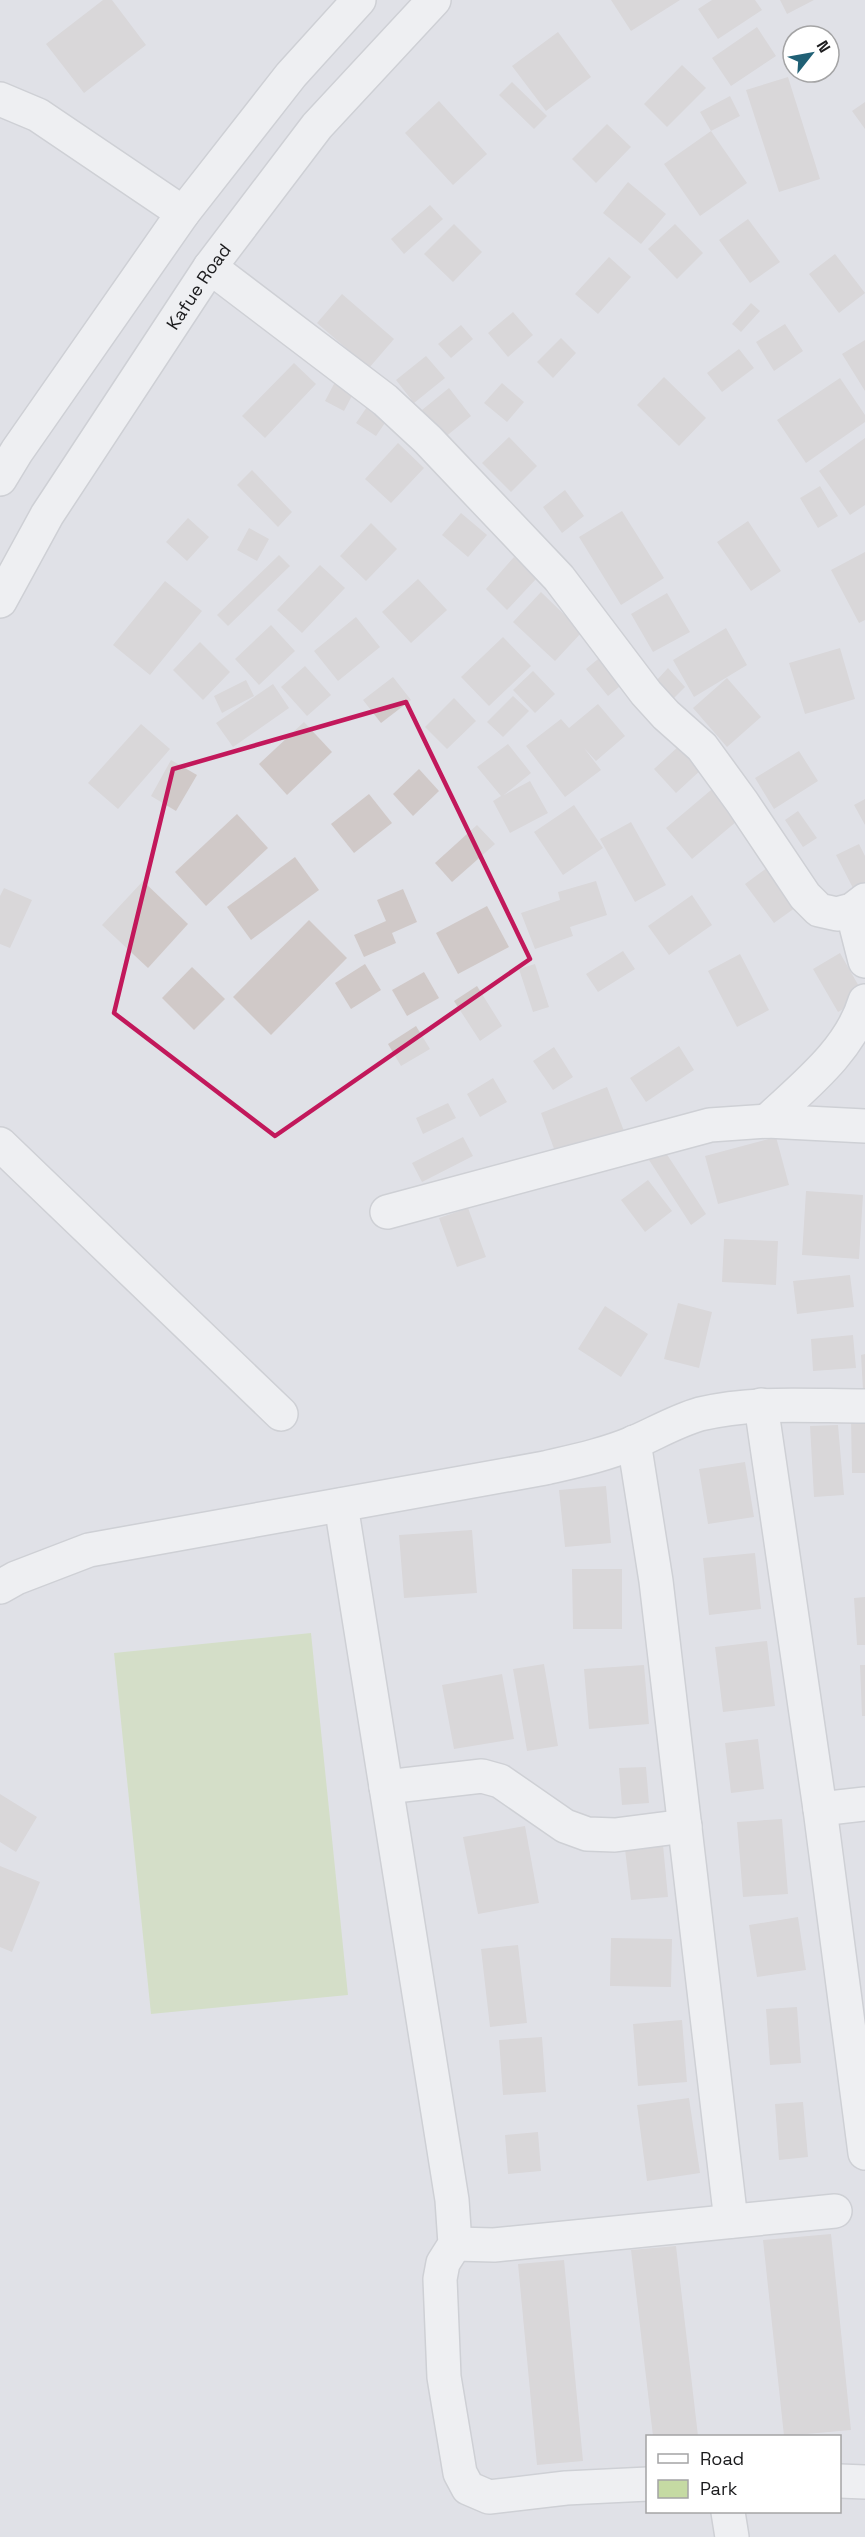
<svg xmlns="http://www.w3.org/2000/svg" width="865" height="2537" viewBox="0 0 865 2537" font-family="'Space Grotesk',sans-serif">
<rect width="100%" height="100%" fill="#e0e1e7"/>
<polygon fill="#c5daa3" points="311,1633 348,1995 151,2014 114,1653"/>
<g fill="#d0c9c8">
<polygon points="103,0 112,0 146,45 84,93 46,44"/>
<polygon points="611,0 680,0 631,31"/>
<polygon points="712,0 755,0 762,10 718,39 698,9"/>
<polygon points="780,0 814,0 787,14"/>
<polygon points="757,27 776,56 731,86 712,58"/>
<polygon points="558,32 591,77 546,111 512,66"/>
<polygon points="682,65 706,88 667,127 644,104"/>
<polygon points="788,77 820,179 779,192 746,90"/>
<polygon points="512,82 547,116 534,129 499,95"/>
<polygon points="730,96 740,116 711,131 700,112"/>
<polygon points="439,101 487,154 453,185 405,133"/>
<polygon points="865,102 865,129 852,111"/>
<polygon points="607,124 631,147 596,183 572,159"/>
<polygon points="711,131 747,183 700,216 664,164"/>
<polygon points="628,182 666,214 641,244 603,213"/>
<polygon points="430,205 443,219 404,254 391,239"/>
<polygon points="748,219 780,262 750,283 719,240"/>
<polygon points="454,224 482,252 453,282 424,254"/>
<polygon points="675,224 703,253 677,279 648,249"/>
<polygon points="835,254 865,293 839,313 809,274"/>
<polygon points="609,257 631,277 598,314 575,294"/>
<polygon points="342,294 394,339 369,368 317,323"/>
<polygon points="751,303 760,311 741,332 732,324"/>
<polygon points="513,312 533,335 508,357 488,333"/>
<polygon points="785,324 803,351 774,371 756,342"/>
<polygon points="461,325 473,339 451,358 438,344"/>
<polygon points="561,338 576,353 553,378 537,362"/>
<polygon points="865,340 865,391 842,354"/>
<polygon points="739,349 754,368 722,392 707,373"/>
<polygon points="426,356 445,378 414,403 396,380"/>
<polygon points="294,363 316,384 265,438 242,416"/>
<polygon points="664,377 706,418 679,446 637,405"/>
<polygon points="840,378 865,415 865,422 806,463 777,420"/>
<polygon points="335,382 354,392 344,411 325,401"/>
<polygon points="502,383 524,402 507,422 484,403"/>
<polygon points="449,388 471,416 444,438 422,410"/>
<polygon points="369,404 389,417 376,436 356,423"/>
<polygon points="509,437 537,466 511,492 482,463"/>
<polygon points="865,438 865,505 850,515 819,471"/>
<polygon points="398,443 424,468 391,503 365,479"/>
<polygon points="252,470 292,512 278,527 237,485"/>
<polygon points="820,486 838,516 818,528 800,498"/>
<polygon points="565,490 584,516 562,533 543,507"/>
<polygon points="622,511 664,578 621,605 579,537"/>
<polygon points="461,513 487,535 468,557 442,535"/>
<polygon points="188,518 209,537 187,561 166,542"/>
<polygon points="748,521 781,571 751,591 717,542"/>
<polygon points="371,523 397,549 366,581 340,556"/>
<polygon points="249,528 269,539 257,561 237,550"/>
<polygon points="865,552 865,620 859,623 831,570"/>
<polygon points="279,555 290,566 228,626 217,615"/>
<polygon points="514,557 537,578 507,610 486,589"/>
<polygon points="320,565 345,588 302,633 277,610"/>
<polygon points="418,579 447,610 411,643 382,612"/>
<polygon points="165,581 202,611 150,675 113,645"/>
<polygon points="541,592 582,632 555,661 513,622"/>
<polygon points="667,593 690,632 653,652 631,614"/>
<polygon points="356,617 380,647 338,681 314,651"/>
<polygon points="271,625 295,651 259,685 235,659"/>
<polygon points="726,628 747,665 694,697 673,660"/>
<polygon points="503,637 531,666 489,706 461,677"/>
<polygon points="200,642 230,672 203,700 173,670"/>
<polygon points="840,648 855,699 805,714 789,663"/>
<polygon points="603,655 625,682 608,696 586,669"/>
<polygon points="305,666 331,695 307,716 281,687"/>
<polygon points="668,668 685,687 673,699 656,681"/>
<polygon points="533,671 555,694 535,713 513,690"/>
<polygon points="393,677 411,700 381,723 363,700"/>
<polygon points="727,678 761,717 727,747 693,708"/>
<polygon points="246,680 254,696 222,713 214,696"/>
<polygon points="273,684 289,708 233,747 216,723"/>
<polygon points="513,696 529,711 503,737 487,722"/>
<polygon points="454,698 476,721 447,749 425,727"/>
<polygon points="598,704 625,736 596,761 584,748 601,770 565,797 526,746 561,719 569,728"/>
<polygon points="304,722 332,752 287,795 259,764"/>
<polygon points="141,724 170,749 118,809 88,783"/>
<polygon points="508,744 531,773 504,795 530,781 548,813 510,833 493,801 501,796 477,767"/>
<polygon points="680,745 703,768 676,793 654,769"/>
<polygon points="799,751 818,781 774,809 755,778"/>
<polygon points="171,760 197,775 176,811 151,796"/>
<polygon points="419,769 439,791 413,816 393,794"/>
<polygon points="717,785 743,816 692,859 666,828"/>
<polygon points="369,794 392,823 354,853 331,824"/>
<polygon points="865,799 865,825 854,805"/>
<polygon points="574,805 603,848 563,875 534,832"/>
<polygon points="798,811 817,838 803,847 785,820"/>
<polygon points="237,814 268,848 206,906 175,872"/>
<polygon points="631,822 666,885 635,902 600,839"/>
<polygon points="477,825 495,844 452,882 435,863"/>
<polygon points="859,844 865,856 865,885 854,890 836,855"/>
<polygon points="295,857 319,890 251,940 227,907"/>
<polygon points="771,865 799,905 774,923 745,884"/>
<polygon points="143,881 188,924 148,968 102,925"/>
<polygon points="596,881 607,915 570,927 573,936 535,949 521,913 560,900 558,892"/>
<polygon points="4,888 32,900 10,948 0,944 0,896"/>
<polygon points="403,889 417,922 392,933 396,943 364,957 354,935 386,921 377,900"/>
<polygon points="692,895 712,925 669,955 648,926"/>
<polygon points="487,906 509,947 458,974 436,933"/>
<polygon points="309,920 347,958 271,1035 233,997"/>
<polygon points="623,951 635,969 598,992 586,974"/>
<polygon points="840,953 865,997 838,1012 813,969"/>
<polygon points="740,954 769,1010 737,1027 708,971"/>
<polygon points="365,964 381,990 351,1009 335,983"/>
<polygon points="535,964 549,1007 533,1012 519,969"/>
<polygon points="192,967 225,999 194,1030 162,998"/>
<polygon points="424,972 439,998 407,1016 392,990"/>
<polygon points="477,986 502,1026 480,1041 454,1001"/>
<polygon points="416,1026 430,1049 401,1066 388,1044"/>
<polygon points="679,1046 694,1070 646,1102 630,1078"/>
<polygon points="554,1047 573,1077 553,1090 533,1061"/>
<polygon points="493,1078 507,1102 480,1117 467,1094"/>
<polygon points="607,1087 624,1131 557,1157 541,1113"/>
<polygon points="448,1103 456,1118 423,1134 416,1118"/>
<polygon points="463,1137 473,1156 422,1182 412,1163"/>
<polygon points="776,1137 789,1185 718,1204 705,1156"/>
<polygon points="664,1150 706,1214 691,1225 649,1160"/>
<polygon points="648,1180 672,1211 645,1232 621,1200"/>
<polygon points="806,1191 863,1195 859,1259 802,1255"/>
<polygon points="468,1208 486,1257 457,1267 439,1218"/>
<polygon points="724,1239 778,1241 776,1285 722,1282"/>
<polygon points="850,1275 854,1307 797,1314 793,1281"/>
<polygon points="678,1303 712,1312 699,1368 664,1359"/>
<polygon points="605,1306 648,1334 621,1377 578,1349"/>
<polygon points="853,1335 856,1368 813,1371 811,1339"/>
<polygon points="865,1354 865,1390 863,1390 861,1355"/>
<polygon points="865,1419 865,1473 852,1473 851,1420"/>
<polygon points="838,1425 844,1495 814,1497 810,1426"/>
<polygon points="745,1462 754,1517 708,1524 699,1469"/>
<polygon points="606,1486 611,1543 565,1547 559,1490"/>
<polygon points="472,1530 477,1593 404,1598 399,1535"/>
<polygon points="755,1553 761,1609 709,1615 703,1558"/>
<polygon points="572,1569 622,1569 622,1629 573,1629"/>
<polygon points="865,1597 865,1645 857,1645 854,1598"/>
<polygon points="767,1641 775,1706 723,1712 715,1647"/>
<polygon points="544,1664 558,1746 527,1751 513,1669"/>
<polygon points="644,1665 649,1724 589,1729 584,1669"/>
<polygon points="860,1665 865,1665 865,1716 862,1716"/>
<polygon points="502,1674 514,1739 454,1749 442,1685"/>
<polygon points="758,1739 764,1789 731,1793 725,1743"/>
<polygon points="646,1767 649,1803 622,1805 619,1768"/>
<polygon points="0,1794 37,1817 16,1852 0,1842"/>
<polygon points="782,1819 788,1894 743,1897 737,1822"/>
<polygon points="525,1826 539,1903 478,1914 463,1837"/>
<polygon points="663,1845 668,1897 631,1900 625,1849"/>
<polygon points="0,1866 40,1882 12,1952 0,1947"/>
<polygon points="798,1917 806,1970 757,1977 749,1925"/>
<polygon points="611,1938 672,1939 671,1987 610,1986"/>
<polygon points="518,1945 527,2023 490,2027 481,1949"/>
<polygon points="797,2007 801,2063 770,2065 766,2009"/>
<polygon points="682,2020 687,2082 638,2086 633,2024"/>
<polygon points="542,2037 546,2092 503,2095 499,2040"/>
<polygon points="689,2098 700,2173 647,2181 637,2105"/>
<polygon points="803,2102 808,2157 779,2160 775,2104"/>
<polygon points="538,2132 541,2171 508,2174 505,2135"/>
<polygon points="831,2234 851,2430 784,2436 763,2240"/>
<polygon points="676,2246 698,2436 653,2436 631,2250"/>
<polygon points="564,2260 583,2461 537,2465 518,2264"/>
</g>
<g fill="none" stroke-linecap="round" stroke-linejoin="round">
<defs>
<g id="minor">
<polyline points="0,99 38,115 183,213"/>
<polyline points="210,267 385,400 428,440 559,578 646,693 666,715 702,747 742,802 805,896 819,910 837,914 852,910 865,900"/>
<polyline points="852,910 865,961"/>
<path d="M767,1121C804,1086 850,1051 865,1001"/>
<polyline points="0,1144 281,1414"/>
<polyline points="387,1212 710,1125 767,1121 865,1126"/>
<polyline points="761,1405 820,1809 865,2153"/>
<polyline points="634,1442 656,1581 731,2221"/>
<polyline points="341,1505 452,2200 455,2244 443,2263 440,2279 444,2377 460,2473 468,2488 489,2497 566,2488 648,2484"/>
<path d="M0,1587L16,1578L89,1550L545,1468C575,1461 604,1455 633,1443C656,1433 676,1421 700,1414C754,1401 810,1406 865,1406"/>
<polyline points="386,1787 482,1776 500,1781 565,1826 587,1834 615,1835 685,1826"/>
<polyline points="820,1809 865,1804"/>
<polyline points="455,2244 494,2245 835,2211"/>
<polyline points="840,2481 865,2482"/>
<polyline points="728,2512 732,2537"/>
</g>
<g id="highway">
<polyline points="0,479 17,451 183,213 291,75 359,0"/>
<path id="s1" d="M0,601L47,515L210,267L317,126L434,0"/>
</g>
</defs>
<use href="#minor" stroke="#b9babf" stroke-width="36"/>
<use href="#highway" stroke="#b9babf" stroke-width="36"/>
<use href="#minor" stroke="#fff" stroke-width="33"/>
<use href="#highway" stroke="#fff" stroke-width="33"/>
</g>
<path d="M0 0H865V2537H0ZM406,702L530,959L275,1136L114,1013L173,769Z" fill="#e0e1e7" fill-opacity=".55" fill-rule="evenodd"/>
<path fill="none" stroke="#c2185b" stroke-width="4.5" stroke-linejoin="round" d="M406,702L530,959L275,1136L114,1013L173,769Z"/>
<g text-anchor="middle" dominant-baseline="central" stroke-width="4.5" stroke-linejoin="round" paint-order="stroke">
<g font-size="18" fill="#1b1b1d" stroke="#fff">
<text stroke="none"><textPath href="#s1" startOffset="372">Kafue Road</textPath></text>
</g>
</g>
<rect x="646" y="2435" width="195" height="78" fill="#ffffff" stroke="#a4a4a5" stroke-width="1.5"/>
<rect x="658" y="2454" width="30" height="9" fill="#ffffff" stroke="#a4a4a5" stroke-width="1.5"/>
<text x="700" y="2465" font-size="18" fill="#1b1b1d">Road</text>
<rect x="658" y="2480" width="30" height="18" fill="#c5daa3" stroke="#a4a4a5" stroke-width="1.5"/>
<text x="700" y="2495" font-size="18" fill="#1b1b1d">Park</text>
<g transform="translate(811 54) rotate(59)"><circle r="28" fill="#ffffff" stroke="#a4a4a5" stroke-width="1.5"/>
<path d="M0-4.5L10 22L0 15L-10 22Z" fill="#206075"/>
<text y="-9" font-size="16" font-weight="bold" text-anchor="middle" fill="#1b1b1d">N</text>
</g>
</svg>
